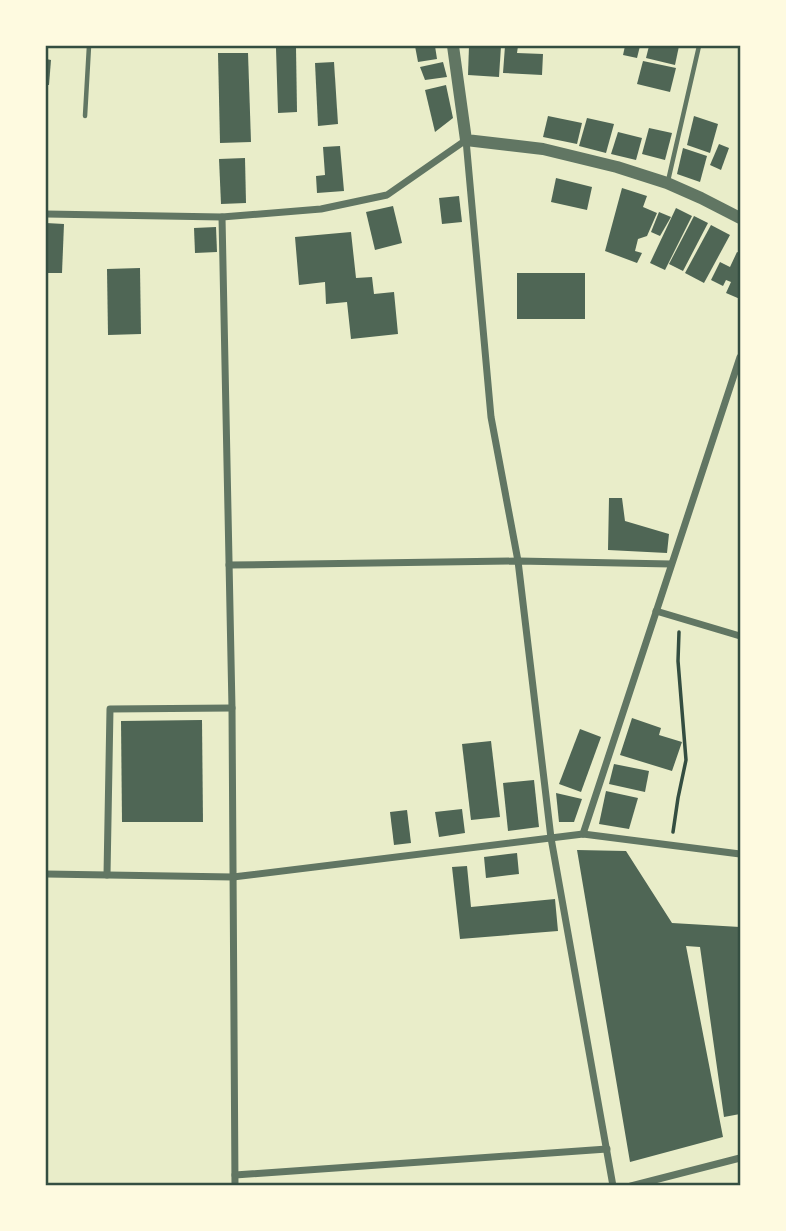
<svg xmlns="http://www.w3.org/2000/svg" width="786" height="1231" viewBox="0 0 786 1231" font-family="Raleway,sans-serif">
<rect width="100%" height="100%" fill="#e9edc9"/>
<g fill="#4f6655">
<polygon points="415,46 435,46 437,59 418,62"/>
<polygon points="469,46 501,46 499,77 468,75"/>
<polygon points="505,46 518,46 517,53 543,54 542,75 503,73"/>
<polygon points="625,46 640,46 637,58 623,55"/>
<polygon points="649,46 679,46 675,65 646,58"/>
<polygon points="296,47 297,112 278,113 276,48"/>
<polygon points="218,53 248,53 251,142 220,143"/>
<polygon points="46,59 51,60 49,85 46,85"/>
<polygon points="643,61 676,68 670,92 637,84"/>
<polygon points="334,62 338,124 318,126 315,63"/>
<polygon points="443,62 447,77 425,80 420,67"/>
<polygon points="446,85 453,118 435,132 425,90"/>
<polygon points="548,116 582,123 577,144 543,137"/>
<polygon points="694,116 718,124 710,153 687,145"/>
<polygon points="587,118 614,124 606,153 579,146"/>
<polygon points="649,128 672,133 665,160 642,154"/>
<polygon points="618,132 642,138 636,160 611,154"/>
<polygon points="719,144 729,148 721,170 710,165"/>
<polygon points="340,146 344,191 317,193 316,176 325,175 323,147"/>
<polygon points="683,148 707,156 700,182 677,174"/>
<polygon points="245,158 246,203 221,204 219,159"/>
<polygon points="556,178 592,187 587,210 551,202"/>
<polygon points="622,188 647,196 643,207 657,213 647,236 638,239 635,251 642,253 637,263 605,251"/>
<polygon points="459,196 462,222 442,224 439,198"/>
<polygon points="393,206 402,243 375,250 366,212"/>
<polygon points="676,208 692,216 665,270 650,263"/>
<polygon points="659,212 671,217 660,236 651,232"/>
<polygon points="694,216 708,223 683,271 669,264"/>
<polygon points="46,223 64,224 62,273 46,273"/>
<polygon points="711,225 730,235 704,283 685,273"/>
<polygon points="216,227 217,252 195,253 194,228"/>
<polygon points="351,232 356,278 372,277 374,294 394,292 398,334 351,339 347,302 326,304 325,282 299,285 295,237"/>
<polygon points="737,252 740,253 740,299 726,293 731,282 726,280 723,286 711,280 720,262 730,267"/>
<polygon points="140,268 141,334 108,335 107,269"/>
<rect x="517" y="273" width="68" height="46"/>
<polygon points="609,498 622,498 625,521 669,534 667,553 608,550"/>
<polygon points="632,718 661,728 659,735 682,742 672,771 620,755"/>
<polygon points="202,720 203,822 122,822 121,721"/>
<polygon points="580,729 601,737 581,792 559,784"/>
<polygon points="491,741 500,817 471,820 462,744"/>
<polygon points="614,764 649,771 645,792 609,784"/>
<polygon points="534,780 539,827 508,831 503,783"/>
<polygon points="606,791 638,798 629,829 599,824"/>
<polygon points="556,793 582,799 574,822 559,822"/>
<polygon points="462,809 465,833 439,837 435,812"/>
<polygon points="407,810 411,843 394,845 390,812"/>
<polygon points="577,850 626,851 672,923 740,927 740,1114 724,1117 700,947 686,946 723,1137 630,1162"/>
<polygon points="517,853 519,874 486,878 484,857"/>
<polygon points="467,866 471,907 555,899 558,931 460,939 452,867"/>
</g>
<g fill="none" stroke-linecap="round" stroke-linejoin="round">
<polyline stroke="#344e41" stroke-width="3.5" points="673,832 678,798 686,760 678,661 679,632"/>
<g stroke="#617663" stroke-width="4.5">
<polyline points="85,116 89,46"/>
<polyline points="668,181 699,46"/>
</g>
<g stroke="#617663" stroke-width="7">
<polyline points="46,214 222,217 321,209 387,195 466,140 491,417 518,561 551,838 613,1186"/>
<polyline points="222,217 232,708 235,1186"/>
<polyline points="229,565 518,561 671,564"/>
<polyline points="656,611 740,636"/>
<polyline points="583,834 740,357"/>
<polyline points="46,874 233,877 583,834 740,854"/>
<polyline points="107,875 110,709 232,708"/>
<polyline points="235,1175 607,1149"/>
<polyline points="631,1186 740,1158"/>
</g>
<polyline stroke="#617663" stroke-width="12" points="453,46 466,140 543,149 617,167 667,183 701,198 740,218"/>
</g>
<rect width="786" height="1231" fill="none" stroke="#fefae0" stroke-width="94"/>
<rect x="47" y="47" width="692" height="1137" fill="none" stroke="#344e41" stroke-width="2.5"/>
</svg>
